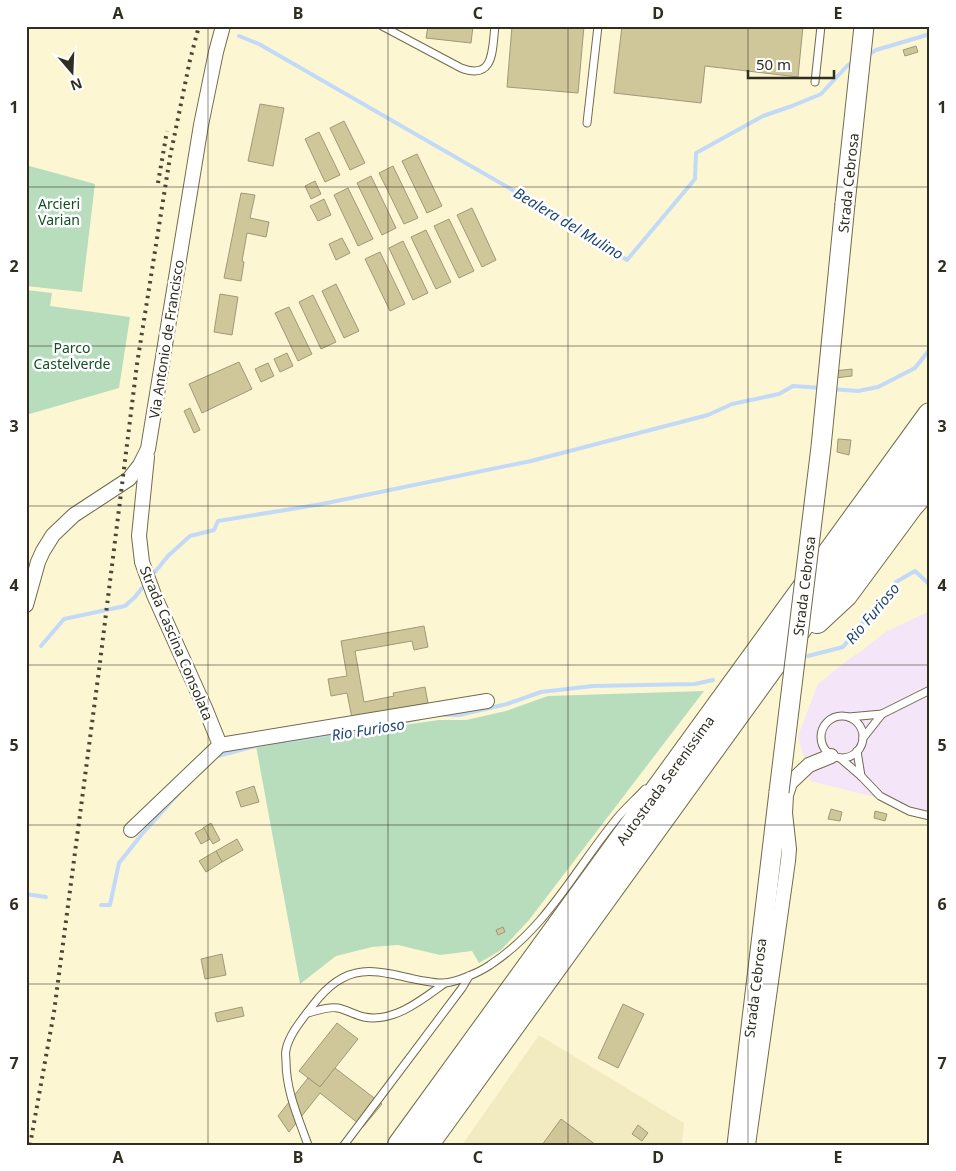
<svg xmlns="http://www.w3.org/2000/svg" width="956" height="1171" viewBox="0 0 956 1171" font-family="'Noto Sans',sans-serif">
<rect width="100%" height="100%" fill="#fdf6d3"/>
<polygon fill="#f4e5f8" points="930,611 930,811 810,781 798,736 818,684 844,663 864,649 887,631"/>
<polygon fill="#f2ebc1" points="539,1035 684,1123 682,1145 462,1145"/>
<g fill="#b7ddbd">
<polygon points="26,165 95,184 82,292 26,286"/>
<polygon points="26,290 52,293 50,306 130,317 119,388 26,415"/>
<polygon points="704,691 529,920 501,950 479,963 472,951 440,955 398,945 372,947 336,956 300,984 256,746 439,720 466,720 506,711 548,696"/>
</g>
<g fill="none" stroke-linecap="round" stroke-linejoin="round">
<g stroke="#c2daf8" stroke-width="4">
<polyline points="239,36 259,44 556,215 627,260 695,179 696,153 763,116 792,106 821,94 847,66 850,64"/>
<polyline points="871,53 876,50 930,34"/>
<polyline points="831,389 858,391 878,387 915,368 930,349"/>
<polyline points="155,572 168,556 190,536 214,530 218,521 322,504 531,461 708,415 732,404 779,394 793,386 822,388"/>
<polyline points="41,646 64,619 125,606 135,597 142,588"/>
<polyline points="808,656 843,647 896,582 915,571 930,585"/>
<polyline points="440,715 459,715 507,704 541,692 593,686 695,684 713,680"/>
<polyline points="287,741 364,729 418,719"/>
<polyline points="214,757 260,745"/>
<polyline points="26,894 46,897"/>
<polyline points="101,905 110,905 119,863 142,834 179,793"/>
</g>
</g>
<g fill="#cfc799" stroke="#9f9978">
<polygon points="428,26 473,26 471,43 426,38"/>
<polygon points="512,26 584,26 578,93 507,87"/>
<polygon points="622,26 639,28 639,26 803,26 798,77 705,66 701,103 614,93"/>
<polygon points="916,46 918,52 905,56 903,50"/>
<polygon points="260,104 284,108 273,166 248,161"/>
<polygon points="344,121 365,163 350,170 330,128"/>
<polygon points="319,132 340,175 325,182 305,139"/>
<polygon points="417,154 442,206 427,213 402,161"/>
<polygon points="393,166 418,218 404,224 379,173"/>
<polygon points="371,176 396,228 382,235 357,183"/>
<polygon points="315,181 321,194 311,199 305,186"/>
<polygon points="348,188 373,239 358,246 334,195"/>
<polygon points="241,193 255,195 250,218 269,222 266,237 247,233 242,261 244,262 241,281 224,278"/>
<polygon points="324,199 331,215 318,221 310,206"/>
<polygon points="472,208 496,260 482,267 457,215"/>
<polygon points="449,219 474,271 459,278 434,226"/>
<polygon points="426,230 451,282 436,289 411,237"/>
<polygon points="342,238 350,253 336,260 329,244"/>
<polygon points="403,241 428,293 413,300 389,248"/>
<polygon points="380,252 405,304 390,311 365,259"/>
<polygon points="336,284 359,331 344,338 322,291"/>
<polygon points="220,294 238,297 232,335 214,332"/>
<polygon points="313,295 336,342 321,349 299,302"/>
<polygon points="289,307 312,354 298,361 275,313"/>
<polygon points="287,353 293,366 280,372 274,359"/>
<polygon points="239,362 252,389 202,413 189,384"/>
<polygon points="268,363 274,376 261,382 255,369"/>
<polygon points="852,369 852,376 835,378 834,371"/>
<polygon points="190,408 200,430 194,433 184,411"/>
<polygon points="838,439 851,440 849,455 837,452"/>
<polygon points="424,626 428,647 414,650 412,641 355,651 364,702 394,696 393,693 425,687 428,703 352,718 347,693 331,696 328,679 347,676 341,641"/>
<polygon points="254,786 259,802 241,807 236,792"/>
<polygon points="831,809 842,812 840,821 828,819"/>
<polygon points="875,811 887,814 885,821 874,818"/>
<polygon points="211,823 220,840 213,844 203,828"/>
<polygon points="204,828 210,839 201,844 195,833"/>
<polygon points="237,839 243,850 222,862 216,851"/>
<polygon points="216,851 222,862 206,872 199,861"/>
<polygon points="503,927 505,932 498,935 496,930"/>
<polygon points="222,954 226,975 205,979 201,959"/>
<polygon points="623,1004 644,1014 618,1068 598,1058"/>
<polygon points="242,1007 244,1016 217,1022 215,1013"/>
<polygon points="337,1023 358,1039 320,1087 299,1071"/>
<polygon points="335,1068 382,1104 363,1127 320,1093 289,1132 278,1116 308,1078 320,1087"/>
<polygon points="561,1119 596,1145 542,1145"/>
<polygon points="638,1125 648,1133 642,1141 632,1134"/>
</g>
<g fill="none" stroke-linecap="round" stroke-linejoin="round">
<defs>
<g id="lane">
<path d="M382,26L461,68C495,81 492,49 495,26"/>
<polyline points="815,82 821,26"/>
<polyline points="587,123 598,26"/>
<circle cx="842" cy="737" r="21"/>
<polyline points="849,717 882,714 930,690"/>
<polyline points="863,738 882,714"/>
<polyline points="857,751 861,776"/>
<polyline points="840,758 861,776 880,796 909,811 930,816"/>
<path d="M307,1013C317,1011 328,1006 338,1008C347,1010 355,1015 364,1017C394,1023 423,999 445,983"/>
<path d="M308,1145C298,1117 286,1091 286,1061C286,1058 285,1053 286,1050C289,1034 304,1017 313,1005C325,989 342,974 362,972C374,970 385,973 396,975C409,978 432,984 445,983C457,982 480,972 490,965C546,928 573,873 614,822C623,810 635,800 645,789"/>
<polyline points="344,1145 462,988 469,976"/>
</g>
<g id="street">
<polyline points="147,457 139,536 142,562 154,595 205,708 220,745"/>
<polyline points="26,605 38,562 43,551 53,535 74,515 129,479 140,465 148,449 201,125 216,52 223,26"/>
<polyline points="131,830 220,745 487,701"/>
<polyline points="748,1145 788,861 789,849 785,813 786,795 790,783 809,765 831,756"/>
</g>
<g id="secondary">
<polyline points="845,204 864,26"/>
<polyline points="737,1145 779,792"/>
</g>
<g id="highway">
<polyline points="817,621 845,595 910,507 930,484"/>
<polyline points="400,1145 930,415"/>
<polyline points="426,1145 866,536 930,451"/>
</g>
</defs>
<use href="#lane" stroke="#706b4c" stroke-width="9"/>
<use href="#street" stroke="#706b4c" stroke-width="16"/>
<use href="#secondary" stroke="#706b4c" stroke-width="21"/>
<use href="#highway" stroke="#706b4c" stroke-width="26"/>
<use href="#lane" stroke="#fff" stroke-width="7"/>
<use href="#street" stroke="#fff" stroke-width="14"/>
<use href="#secondary" stroke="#fff" stroke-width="19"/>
<use href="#highway" stroke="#fff" stroke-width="24"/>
<g stroke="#494636" stroke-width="4" stroke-dasharray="2.5 5" stroke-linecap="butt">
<polyline points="158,183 167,131"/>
<polyline points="30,1145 54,1012 99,670 137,364 170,157 190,60 199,26"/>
</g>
<defs>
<polyline id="secondary-bridge" points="779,792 821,447 845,204"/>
</defs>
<use href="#secondary-bridge" stroke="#706b4c" stroke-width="21" stroke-linecap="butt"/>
<use href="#secondary-bridge" stroke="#fff" stroke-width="19"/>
</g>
<path fill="none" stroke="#302e20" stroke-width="1" stroke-opacity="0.55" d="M208,26V1145M388,26V1145M568,26V1145M748,26V1145M26,187H930M26,346H930M26,506H930M26,665H930M26,825H930M26,984H930"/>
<g text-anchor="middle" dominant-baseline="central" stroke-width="5" stroke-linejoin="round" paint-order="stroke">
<g font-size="14" fill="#302e20" stroke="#fff">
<text transform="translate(848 183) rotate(-84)">Strada Cebrosa</text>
<text transform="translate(166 339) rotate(-81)">Via Antonio de Francisco</text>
<text transform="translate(804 586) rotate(-83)">Strada Cebrosa</text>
<text transform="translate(177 643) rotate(67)">Strada Cascina Consolata</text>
<text transform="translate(665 780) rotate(-54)">Autostrada Serenissima</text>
<text transform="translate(755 988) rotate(-83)">Strada Cebrosa</text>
</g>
<g font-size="14" fill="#134f25" stroke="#fff">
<text x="59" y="203">Arcieri<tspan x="59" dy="16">Varian</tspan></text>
<text x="72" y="347">Parco<tspan x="72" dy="16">Castelverde</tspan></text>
</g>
<g font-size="15" font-style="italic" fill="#1e4574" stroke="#fff">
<text transform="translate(569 223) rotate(31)">Bealera del Mulino</text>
<text transform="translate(872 613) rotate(-50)">Rio Furioso</text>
<text transform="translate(368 729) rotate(-9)">Rio Furioso</text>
</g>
</g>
<rect width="956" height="1171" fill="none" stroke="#ffffff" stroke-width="55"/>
<g transform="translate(72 72) rotate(161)" stroke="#ffffff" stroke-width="4" paint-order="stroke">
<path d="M0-4L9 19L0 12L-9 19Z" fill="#302e20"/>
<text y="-8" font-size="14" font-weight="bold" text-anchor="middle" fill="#302e20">N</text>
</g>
<path d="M748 70v8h86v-8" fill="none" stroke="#302e20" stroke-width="2.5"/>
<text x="756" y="70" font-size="15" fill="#302e20" stroke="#ffffff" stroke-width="4" paint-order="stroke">50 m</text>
<rect x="28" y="28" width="900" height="1116" fill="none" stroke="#302e20" stroke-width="2"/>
<g font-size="16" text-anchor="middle" font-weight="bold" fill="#302e20">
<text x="118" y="19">A</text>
<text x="298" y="19">B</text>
<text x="478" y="19">C</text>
<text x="658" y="19">D</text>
<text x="838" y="19">E</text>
<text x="14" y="113">1</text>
<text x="942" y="113">1</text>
<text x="14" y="272">2</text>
<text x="942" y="272">2</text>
<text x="14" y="432">3</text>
<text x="942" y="432">3</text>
<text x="14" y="591">4</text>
<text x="942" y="591">4</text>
<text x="14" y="751">5</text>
<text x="942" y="751">5</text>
<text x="14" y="910">6</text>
<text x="942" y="910">6</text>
<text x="14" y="1069">7</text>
<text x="942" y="1069">7</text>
<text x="118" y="1163">A</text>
<text x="298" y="1163">B</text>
<text x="478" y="1163">C</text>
<text x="658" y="1163">D</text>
<text x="838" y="1163">E</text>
</g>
</svg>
